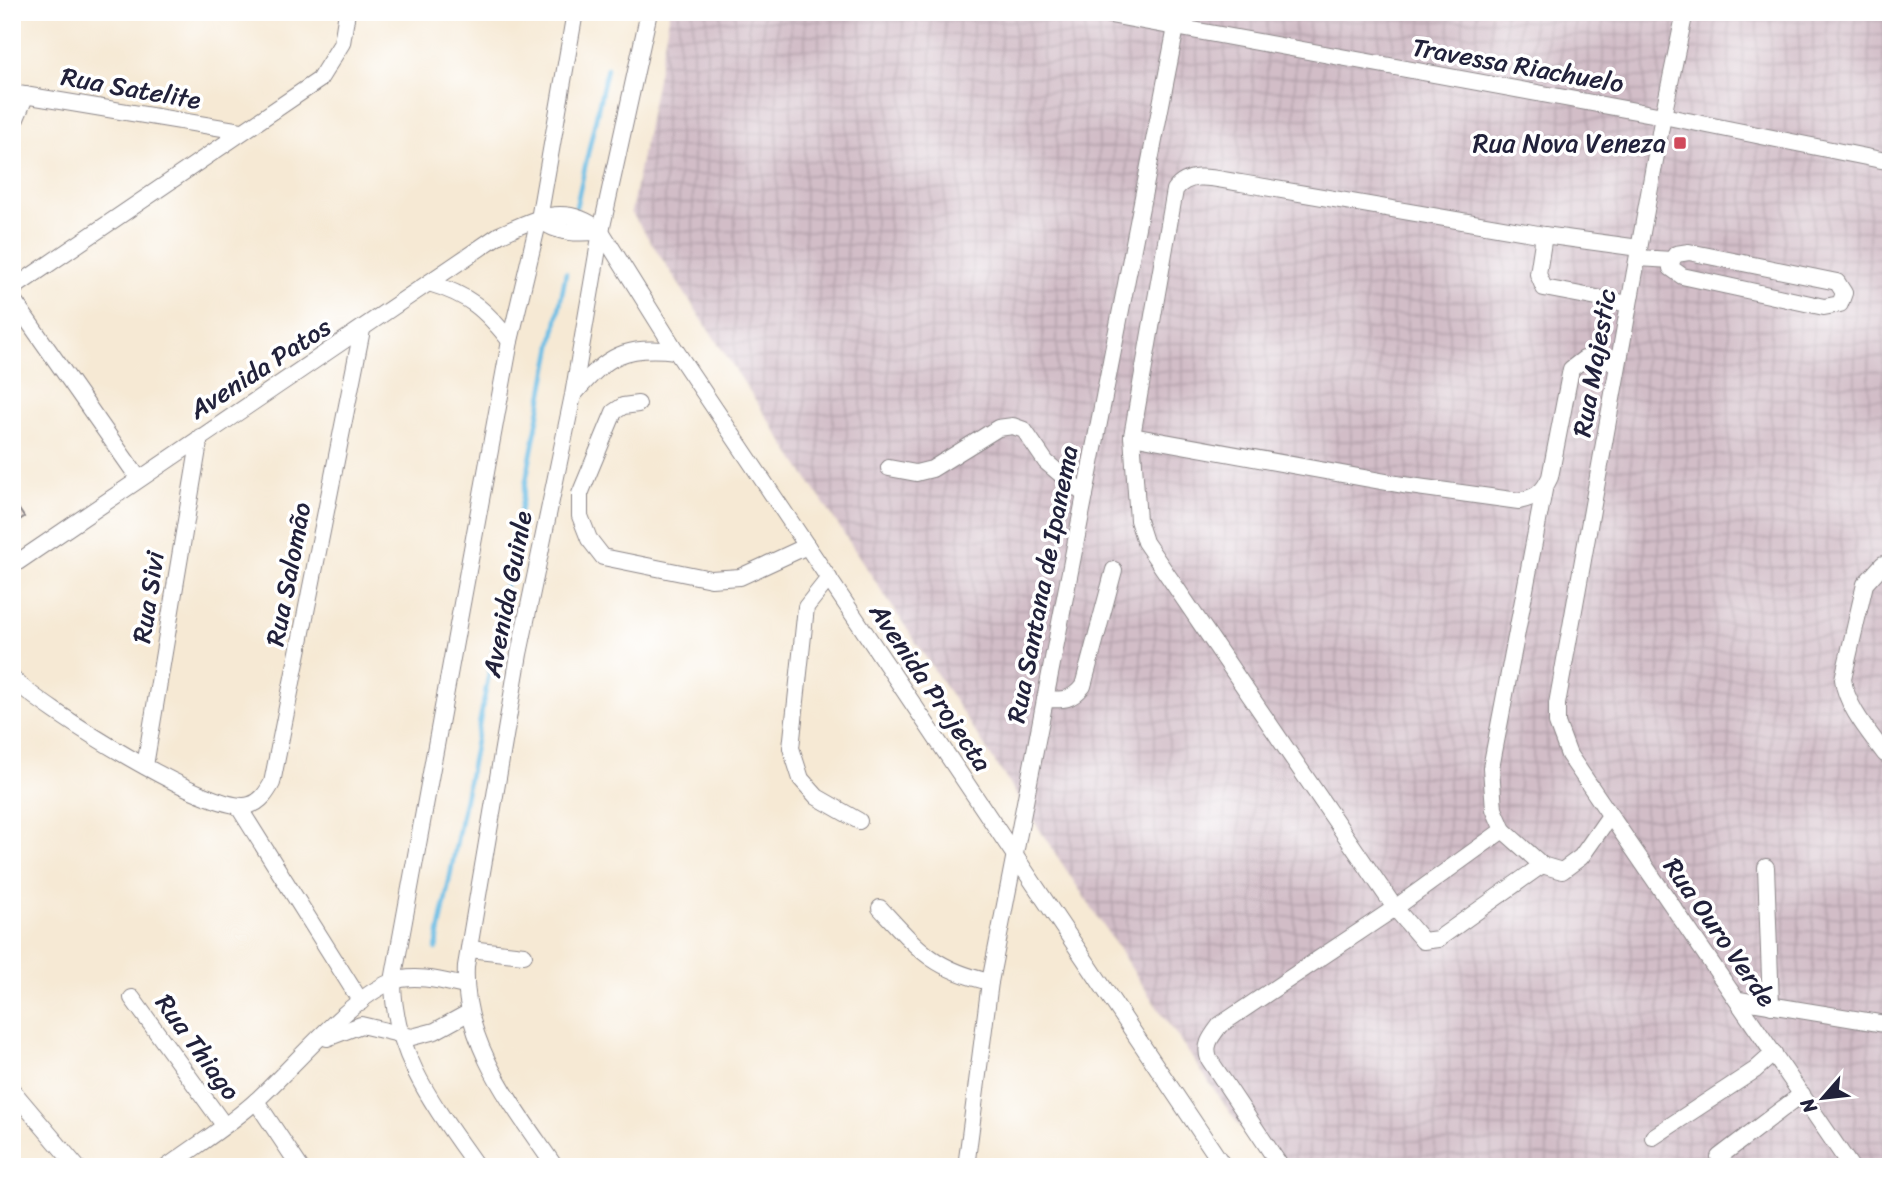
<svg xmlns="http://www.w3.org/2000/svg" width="1903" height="1179" viewBox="0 0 1903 1179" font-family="Sriracha,sans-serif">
<defs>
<pattern id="industrial-grid" width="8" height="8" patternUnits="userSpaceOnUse" patternTransform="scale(1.75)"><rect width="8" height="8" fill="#d2bdc7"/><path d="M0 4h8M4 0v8" fill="none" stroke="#b4a2ac"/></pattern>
<pattern id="building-back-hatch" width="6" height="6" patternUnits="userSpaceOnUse" patternTransform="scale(1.75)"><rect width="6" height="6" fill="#cf9893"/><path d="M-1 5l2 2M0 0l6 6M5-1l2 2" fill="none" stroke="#a87c79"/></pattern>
</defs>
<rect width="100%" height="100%" fill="#fff"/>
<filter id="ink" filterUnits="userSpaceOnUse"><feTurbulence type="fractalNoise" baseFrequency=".0143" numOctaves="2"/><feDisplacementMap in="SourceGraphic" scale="14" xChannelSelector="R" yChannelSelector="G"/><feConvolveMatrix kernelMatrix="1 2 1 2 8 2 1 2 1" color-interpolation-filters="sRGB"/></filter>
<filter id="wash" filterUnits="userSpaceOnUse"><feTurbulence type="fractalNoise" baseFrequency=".00686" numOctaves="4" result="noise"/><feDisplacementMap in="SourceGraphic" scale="28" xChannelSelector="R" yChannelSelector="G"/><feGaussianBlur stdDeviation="1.57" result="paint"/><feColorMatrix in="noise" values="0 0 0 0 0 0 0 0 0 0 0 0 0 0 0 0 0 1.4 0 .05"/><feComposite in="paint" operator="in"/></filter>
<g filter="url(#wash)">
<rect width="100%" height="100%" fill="#f6e9d4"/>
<polygon fill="url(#industrial-grid)" points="670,12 1891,12 1891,1167 1268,1167 1161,1013 631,212"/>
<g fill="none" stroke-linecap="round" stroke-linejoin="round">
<g stroke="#69bde5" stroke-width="4.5">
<polyline points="576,207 607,68"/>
<polyline points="436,949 566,273"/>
</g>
</g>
<g id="blocks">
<polygon fill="url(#building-back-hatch)" points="12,499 24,517 12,525"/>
</g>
</g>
<g filter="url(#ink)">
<use href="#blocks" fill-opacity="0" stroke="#8c8688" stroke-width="2"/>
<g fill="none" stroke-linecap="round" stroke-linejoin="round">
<defs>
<g id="minor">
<polyline points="1094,12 1663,116 1891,162"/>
<polyline points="1685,12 1663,116 1557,704 1557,723 1569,755 1851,1167"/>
<polyline points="12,93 241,131"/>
<polyline points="12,128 26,95"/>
<path d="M539,219C557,234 579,234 601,231"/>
<polyline points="1638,258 1672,260 1676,254 1689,252 1837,282 1844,293 1840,304 1824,307 1682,276 1671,268 1672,260"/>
<path d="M429,283C469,295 485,309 510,341"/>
<polyline points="12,289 319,80 342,43 347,12"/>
<polyline points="12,298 139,479"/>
<polyline points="1629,304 1544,288 1538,274 1544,235 1639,248"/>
<path d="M575,393C608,355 625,345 676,351"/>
<polyline points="638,404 623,406 614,412 580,494 580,516 589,539 603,557 711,579 740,577 807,546"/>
<path d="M1132,436L1403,485L1519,501C1536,497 1543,493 1550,477L1571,369L1584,359L1618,362"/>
<polyline points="889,468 916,473 932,469 998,428 1013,426 1024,430 1046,462 1085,495"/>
<path d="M12,566L499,235C538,218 565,202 601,231L676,351L1224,1167"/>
<path d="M1891,566L1883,564L1865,584L1843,679C1846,706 1869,732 1885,754L1891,755"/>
<polyline points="829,578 806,607 791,748 801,779 817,797 859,821"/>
<path d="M12,678C42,708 212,816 250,805C261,802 267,792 272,783L362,330"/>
<path d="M1045,699C1063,700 1071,701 1083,686L1114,570"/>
<polyline points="145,766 200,437"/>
<polyline points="238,806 361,1002"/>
<polyline points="1503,830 1494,809 1491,768 1544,490"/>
<path d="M1542,865L1438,939L1423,941L1395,908L1145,542L1138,520L1132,436L1175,190C1190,169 1218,180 1241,183L1544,235"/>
<polyline points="1766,867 1771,1006"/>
<path d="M880,908C918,949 933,969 990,982"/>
<polyline points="469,949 524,955"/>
<polyline points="132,998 224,1125"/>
<polyline points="1739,1000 1891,1025"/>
<polyline points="327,1038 361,1025 412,1037 435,1031 468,1013"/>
<polyline points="12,1090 77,1167"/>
<polyline points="256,1101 300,1167"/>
<polyline points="1653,1137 1755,1070 1774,1053"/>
<polyline points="1719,1157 1802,1094"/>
<path d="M167,1167C197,1145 231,1124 258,1099C293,1067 349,999 391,982C413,973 443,981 465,986"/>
<path d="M477,1167C436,1108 393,1055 393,981L510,341L539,219L575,12"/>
<path d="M555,1167C513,1105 462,1044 466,966L519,654L573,395L601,231L649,12"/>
<polyline points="966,1167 990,982 1179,12"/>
<path d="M1281,1167L1209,1059C1204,1045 1211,1037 1220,1025L1395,908L1503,830L1542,865L1562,871L1581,857L1609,817"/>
</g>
</defs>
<use href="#minor" stroke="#8c8688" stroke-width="18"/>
<use href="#minor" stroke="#fff" stroke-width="16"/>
</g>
</g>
<rect fill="#d1495b" stroke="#fff" stroke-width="2.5" x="1673" y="136" width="14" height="14" rx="3.5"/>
<g text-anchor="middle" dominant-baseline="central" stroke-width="7" stroke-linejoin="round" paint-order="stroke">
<g font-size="26" fill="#22223b" stroke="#fff">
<text transform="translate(1518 65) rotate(10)">Travessa Riachuelo</text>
<text transform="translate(131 88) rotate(10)">Rua Satelite</text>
<text transform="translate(1594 363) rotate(-80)">Rua Majestic</text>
<text transform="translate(260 368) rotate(-33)">Avenida Patos</text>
<text transform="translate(288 574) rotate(-79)">Rua Salomão</text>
<text transform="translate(1042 584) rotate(-79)">Rua Santana de Ipanema</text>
<text transform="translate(507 594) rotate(-79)">Avenida Guinle</text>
<text transform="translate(148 597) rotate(-81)">Rua Sivi</text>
<text transform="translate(931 687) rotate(56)">Avenida Projecta</text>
<text transform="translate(1720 932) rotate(55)">Rua Ouro Verde</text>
<text transform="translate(198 1047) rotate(54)">Rua Thiago</text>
</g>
<g font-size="26" fill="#22223b" stroke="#fff" text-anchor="end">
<text x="1666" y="143">Rua Nova Veneza</text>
</g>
</g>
<rect width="1903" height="1179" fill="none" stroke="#fff" stroke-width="42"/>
<g transform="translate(1823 1098) rotate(242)" stroke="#ffffff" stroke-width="5" paint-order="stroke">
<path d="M0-5L12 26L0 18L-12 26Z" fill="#22223b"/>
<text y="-10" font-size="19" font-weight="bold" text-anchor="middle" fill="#22223b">N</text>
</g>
</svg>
